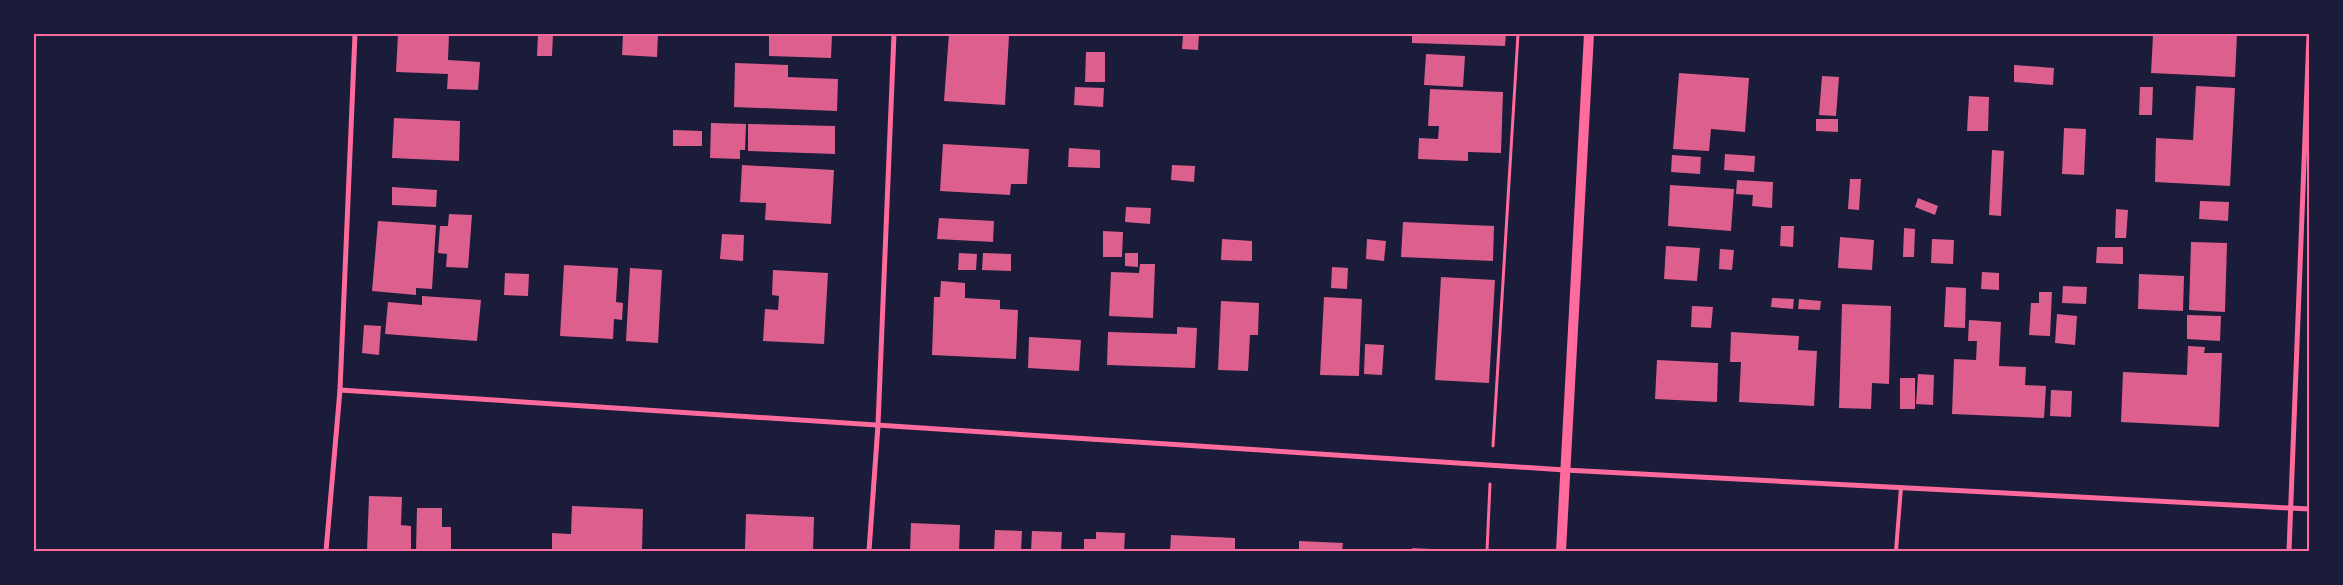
<svg xmlns="http://www.w3.org/2000/svg" width="2343" height="585" viewBox="0 0 2343 585" font-family="'Crimson Pro',serif">
<rect width="100%" height="100%" fill="#1b1b3a"/>
<g fill="#dd5f8e">
<polygon points="398,34 449,34 448,60 480,62 478,90 447,89 448,74 396,72"/>
<polygon points="538,34 553,34 552,56 537,56"/>
<polygon points="623,34 658,34 657,57 622,55"/>
<polygon points="769,34 832,34 831,58 769,56"/>
<polygon points="949,34 1009,36 1005,105 944,101"/>
<polygon points="1183,34 1199,34 1198,50 1182,49"/>
<polygon points="1412,34 1506,34 1505,46 1412,43"/>
<polygon points="2175,34 2237,35 2235,77 2151,73 2153,35 2175,36"/>
<polygon points="1086,52 1105,52 1105,82 1085,82"/>
<polygon points="1426,54 1465,56 1463,87 1424,85"/>
<polygon points="735,63 788,65 788,77 838,79 837,111 734,107"/>
<polygon points="2014,65 2054,68 2053,85 2014,82"/>
<polygon points="1679,73 1749,78 1745,132 1711,129 1709,151 1673,149"/>
<polygon points="1822,76 1839,77 1836,116 1819,115"/>
<polygon points="2196,86 2235,88 2230,186 2155,182 2156,138 2193,140"/>
<polygon points="1075,87 1104,88 1103,107 1074,105"/>
<polygon points="2140,87 2153,87 2152,115 2139,115"/>
<polygon points="1430,89 1503,92 1501,153 1468,152 1468,161 1418,159 1419,138 1438,139 1439,126 1428,126"/>
<polygon points="1969,96 1989,97 1988,131 1967,131"/>
<polygon points="394,118 460,121 459,161 392,158"/>
<polygon points="1816,119 1838,119 1838,132 1816,131"/>
<polygon points="711,123 746,124 745,150 740,150 740,159 710,158"/>
<polygon points="748,124 835,126 835,154 748,151"/>
<polygon points="2064,128 2086,129 2084,175 2062,174"/>
<polygon points="673,130 702,131 702,146 673,146"/>
<polygon points="943,144 1029,149 1027,184 1011,184 1010,195 940,191"/>
<polygon points="1069,148 1100,150 1100,168 1068,167"/>
<polygon points="1992,150 2004,151 2001,216 1989,215"/>
<polygon points="1725,154 1755,156 1754,172 1724,170"/>
<polygon points="1672,155 1701,157 1700,174 1671,172"/>
<polygon points="742,165 834,170 831,224 765,220 766,203 740,202"/>
<polygon points="1172,165 1195,166 1194,182 1171,180"/>
<polygon points="1850,179 1861,179 1859,210 1848,209"/>
<polygon points="1737,180 1773,182 1772,208 1752,206 1753,195 1736,194"/>
<polygon points="1670,185 1734,189 1731,231 1668,226"/>
<polygon points="392,187 437,190 436,207 392,205"/>
<polygon points="1918,198 1938,206 1935,215 1915,207"/>
<polygon points="2200,201 2229,202 2228,221 2199,219"/>
<polygon points="1126,207 1151,208 1150,224 1125,222"/>
<polygon points="2116,209 2128,210 2126,238 2115,238"/>
<polygon points="449,214 472,215 468,268 446,267 447,254 438,253 440,226 448,226"/>
<polygon points="939,218 994,221 993,242 937,239"/>
<polygon points="378,221 436,225 432,289 416,288 416,295 372,291"/>
<polygon points="1403,222 1494,226 1493,261 1401,257"/>
<polygon points="1781,226 1794,226 1793,247 1780,246"/>
<polygon points="1904,228 1915,229 1914,257 1903,257"/>
<polygon points="1103,231 1123,232 1122,257 1103,257"/>
<polygon points="722,234 744,235 743,261 720,259"/>
<polygon points="1840,237 1874,240 1872,270 1838,268"/>
<polygon points="1222,239 1252,241 1252,261 1221,260"/>
<polygon points="1367,239 1386,241 1384,261 1366,259"/>
<polygon points="1932,239 1954,240 1953,264 1931,263"/>
<polygon points="2191,242 2227,243 2225,312 2189,310"/>
<polygon points="1666,246 1700,248 1697,281 1664,279"/>
<polygon points="2097,247 2123,247 2123,264 2096,263"/>
<polygon points="1720,249 1734,250 1732,270 1719,269"/>
<polygon points="959,253 977,254 976,270 958,270"/>
<polygon points="983,253 1011,254 1011,271 982,270"/>
<polygon points="1125,253 1138,253 1138,267 1125,266"/>
<polygon points="1140,264 1155,264 1153,318 1109,316 1111,272 1139,273"/>
<polygon points="564,265 618,268 616,302 623,303 622,320 614,319 613,339 560,336"/>
<polygon points="1332,267 1348,268 1347,289 1331,288"/>
<polygon points="630,268 662,270 658,343 626,341"/>
<polygon points="773,270 828,273 824,344 763,341 765,309 778,310 779,296 772,295"/>
<polygon points="1982,272 1999,273 1999,290 1981,289"/>
<polygon points="505,273 529,274 528,296 504,295"/>
<polygon points="2139,274 2184,276 2183,311 2138,309"/>
<polygon points="1441,277 1495,280 1489,383 1435,380"/>
<polygon points="941,281 965,283 965,298 1000,300 1000,309 1018,310 1016,359 932,355 934,297 940,297"/>
<polygon points="2063,286 2087,287 2086,304 2062,303"/>
<polygon points="1946,287 1966,288 1965,328 1944,327"/>
<polygon points="2039,292 2052,292 2050,336 2029,335 2031,303 2039,303"/>
<polygon points="422,296 481,300 477,341 385,334 388,302 422,305"/>
<polygon points="1324,297 1362,299 1359,376 1320,375"/>
<polygon points="1772,298 1794,299 1793,309 1771,307"/>
<polygon points="1799,299 1821,301 1820,310 1798,309"/>
<polygon points="1221,301 1259,303 1258,335 1250,335 1248,371 1218,370"/>
<polygon points="1842,304 1891,306 1889,384 1872,383 1871,409 1839,408"/>
<polygon points="1692,306 1713,307 1711,328 1691,327"/>
<polygon points="2057,314 2077,316 2075,345 2055,343"/>
<polygon points="2187,315 2221,316 2220,341 2187,339"/>
<polygon points="1969,320 2001,322 1999,366 2026,367 2025,385 2046,386 2044,418 1952,414 1954,359 1976,360 1977,341 1968,341"/>
<polygon points="364,325 381,326 379,355 362,353"/>
<polygon points="1177,327 1197,328 1195,368 1107,365 1108,332 1177,334"/>
<polygon points="1731,332 1799,336 1798,350 1817,351 1814,406 1739,402 1741,362 1730,362"/>
<polygon points="1029,337 1081,340 1079,371 1028,368"/>
<polygon points="1365,344 1384,345 1382,375 1364,374"/>
<polygon points="2188,346 2205,347 2204,353 2222,353 2219,427 2121,422 2123,372 2187,375"/>
<polygon points="1657,360 1718,363 1717,402 1655,399"/>
<polygon points="1918,374 1934,375 1933,405 1916,404"/>
<rect x="1900" y="378" width="15" height="31"/>
<polygon points="2051,390 2072,391 2071,417 2050,416"/>
<polygon points="369,496 402,497 401,525 411,526 411,551 367,551"/>
<polygon points="572,506 643,509 642,551 552,551 552,533 571,534"/>
<polygon points="417,508 442,508 442,527 451,527 451,551 416,551"/>
<polygon points="746,514 814,517 813,551 745,549"/>
<polygon points="911,523 960,525 959,551 910,551"/>
<polygon points="995,530 1022,531 1021,551 994,551"/>
<polygon points="1032,531 1062,532 1061,551 1031,551"/>
<polygon points="1096,532 1125,533 1124,551 1084,551 1084,539 1096,539"/>
<polygon points="1171,535 1235,538 1235,551 1170,551"/>
<polygon points="1299,541 1343,543 1342,551 1299,551"/>
<polygon points="1412,548 1451,550 1451,551 1412,551"/>
</g>
<g fill="none" stroke-linecap="round" stroke-linejoin="round">
<g stroke="#ff6b9d" stroke-width="3">
<polyline points="1493,446 1518,34"/>
<polyline points="1487,551 1490,484"/>
</g>
<polyline stroke="#ff6b9d" stroke-width="4" points="1896,551 1901,487"/>
<g stroke="#ff6b9d" stroke-width="5">
<polyline points="340,390 1565,470 2309,509"/>
<polyline points="326,551 340,390 355,34"/>
<polyline points="869,551 878,425 894,34"/>
<polyline points="2289,551 2309,34"/>
</g>
<polyline stroke="#ff6b9d" stroke-width="10" points="1561,551 1589,34"/>
</g>
<rect width="2343" height="585" fill="none" stroke="#1b1b3a" stroke-width="70"/>
<rect x="35" y="35" width="2273" height="515" fill="none" stroke="#ff6b9d" stroke-width="2"/>
</svg>
